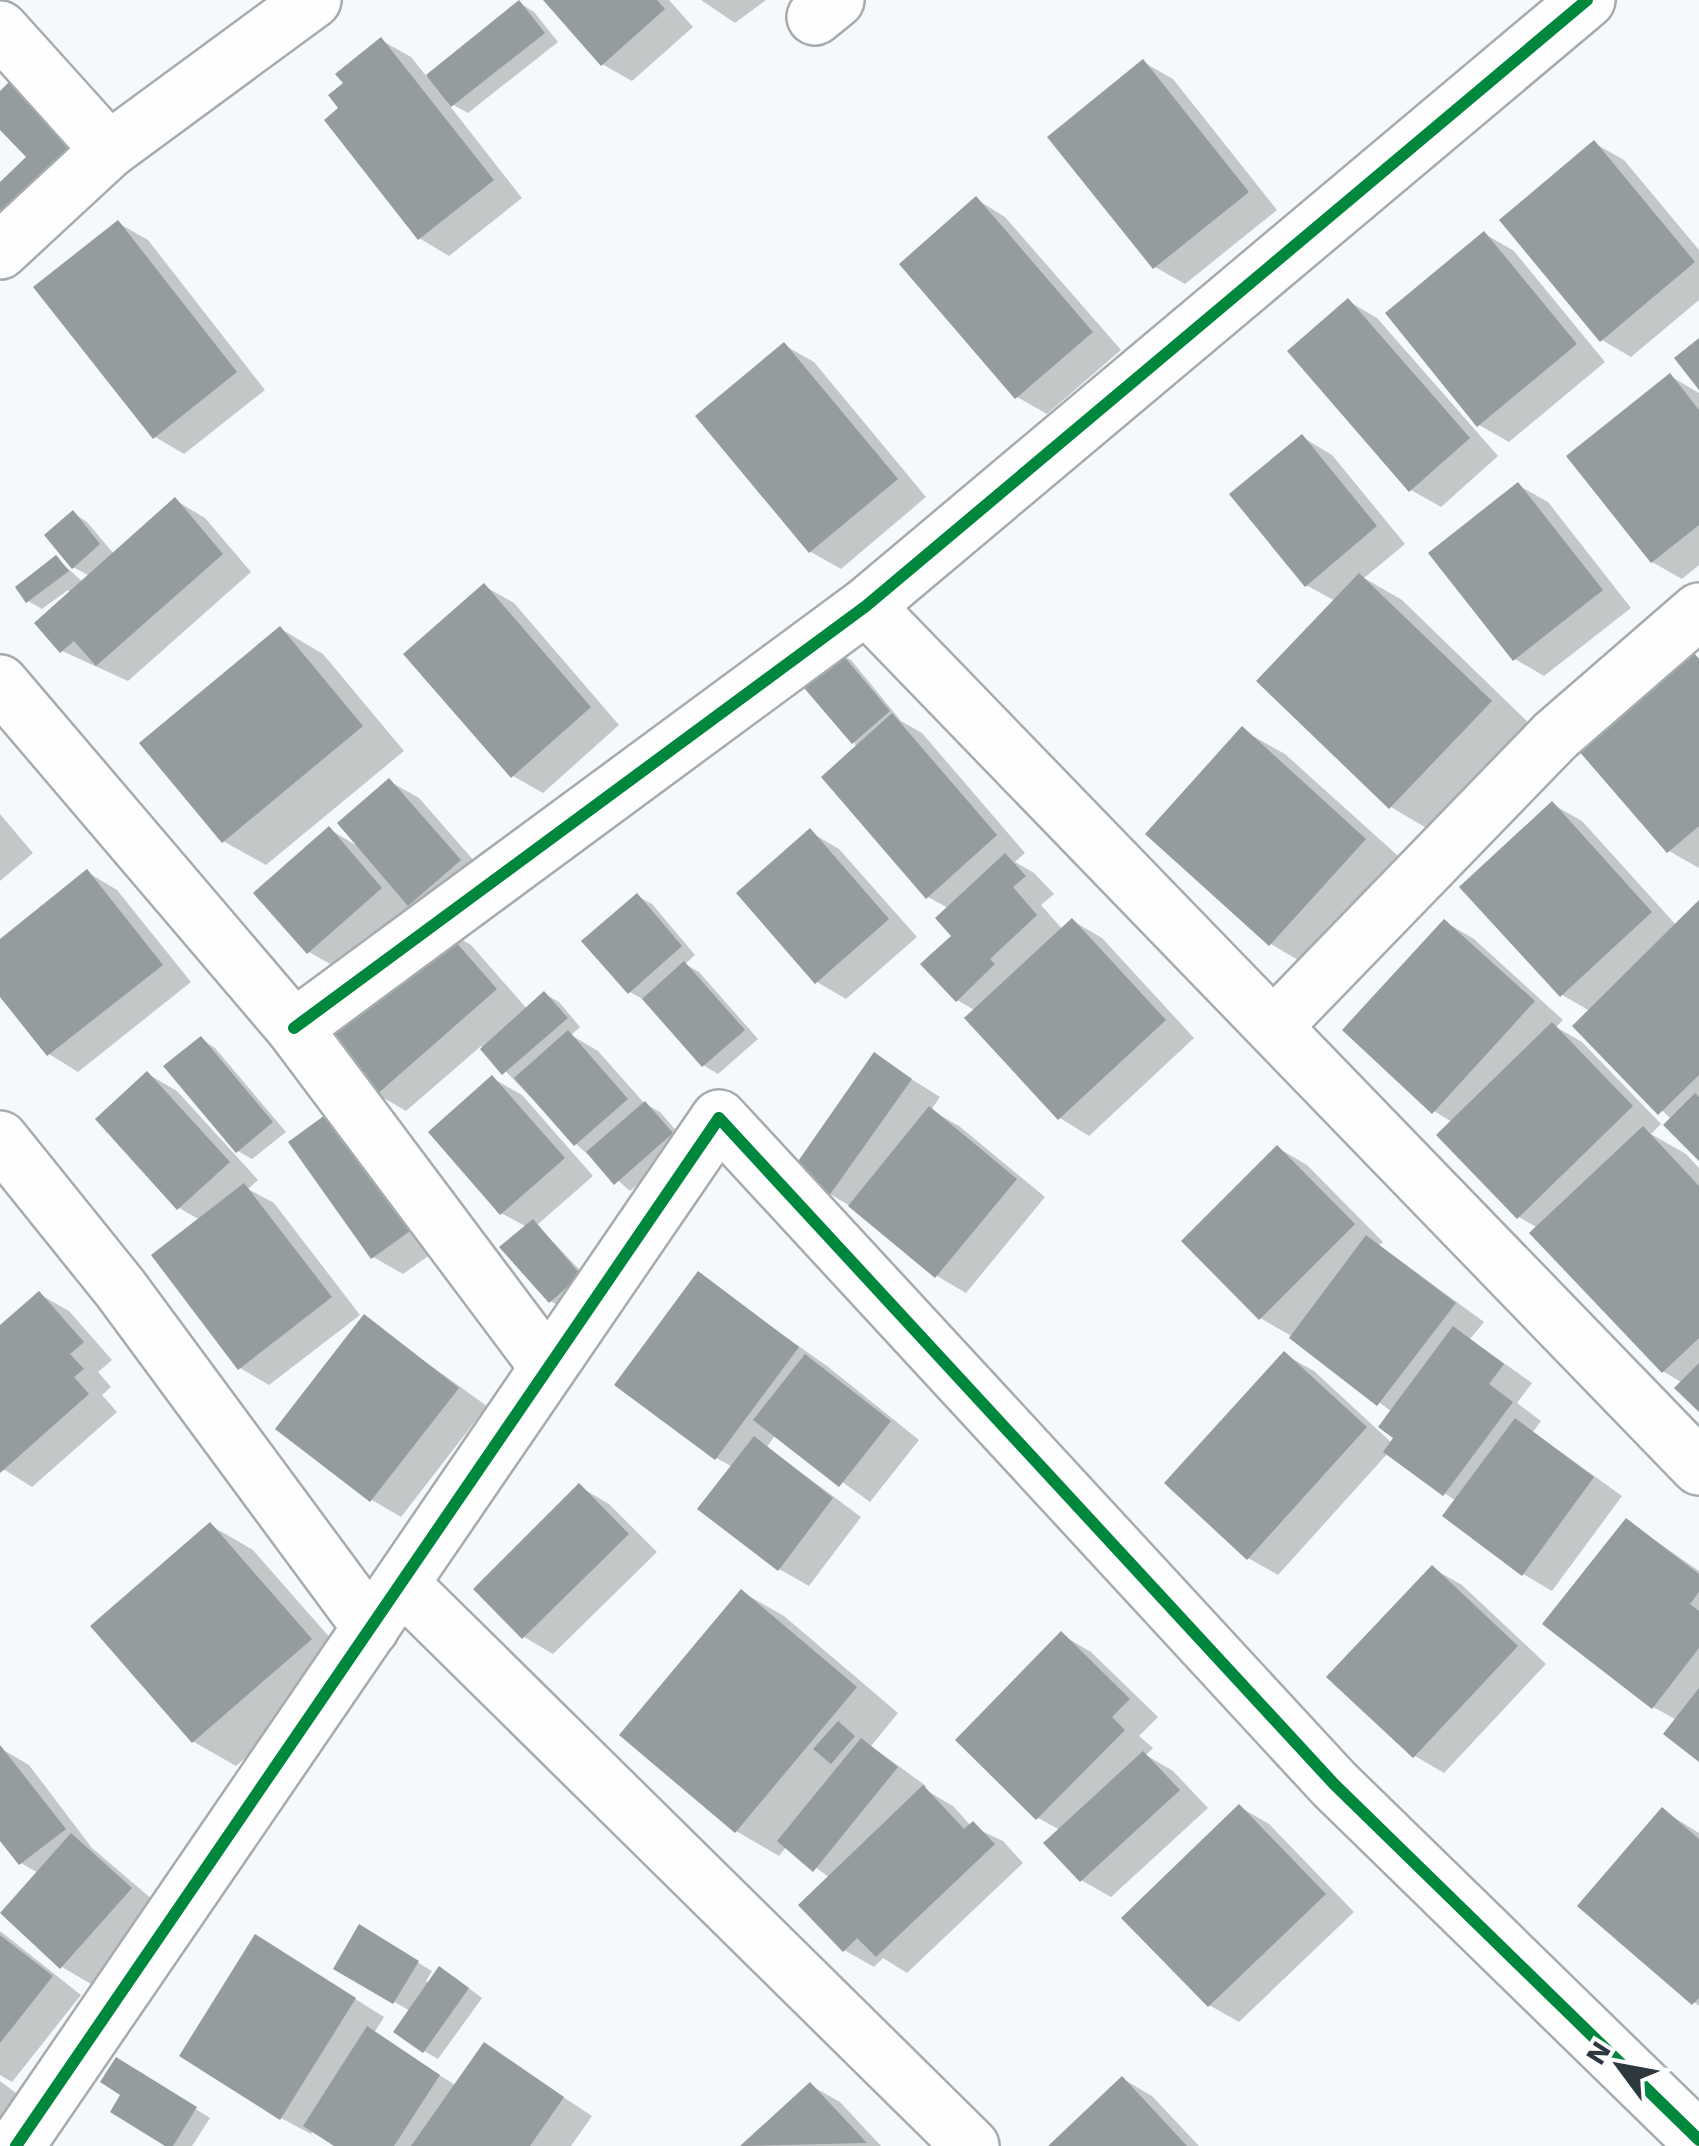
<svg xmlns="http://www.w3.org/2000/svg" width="1699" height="2146" viewBox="0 0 1699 2146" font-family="'Work Sans',sans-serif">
<rect width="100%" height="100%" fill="#f6f9fb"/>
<g fill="#0003">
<polygon points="547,0 669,0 693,27 632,81 602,64"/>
<polygon points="701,0 766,0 735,23"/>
<polygon points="520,3 534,12 558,42 468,113 446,101 522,198 449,256 419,238 342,109 346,83 381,40 411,57 427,77"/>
<polygon points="1143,62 1173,79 1277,210 1185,284 1155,267"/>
<polygon points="1594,143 1624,160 1699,250 1699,300 1631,357 1602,340"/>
<polygon points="976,199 1005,217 1121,350 1047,414 1017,397"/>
<polygon points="118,223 148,240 265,390 184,454 155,437"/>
<polygon points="1485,234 1514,251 1605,362 1509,442 1479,425"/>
<polygon points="1348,301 1377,318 1498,456 1441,507 1411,490"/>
<polygon points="784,345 814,362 926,497 841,569 811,552 698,416"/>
<polygon points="1670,376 1699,393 1699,565 1682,579 1652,562"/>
<polygon points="1302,437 1332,455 1405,544 1364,578 1402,600 1533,727 1433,832 1391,807 1335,601 1306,585"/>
<polygon points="1518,485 1548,502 1631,608 1544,676 1515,659"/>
<polygon points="175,500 205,518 251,572 128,681 62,651 71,593 68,590 42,609 28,601 56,558 83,582 90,576 73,567 73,513 87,522 114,554"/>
<polygon points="484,586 514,603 619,725 543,793 513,776"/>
<polygon points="281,629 323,654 404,751 266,865 223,841"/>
<polygon points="837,652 851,660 901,721 922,733 1025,853 1015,862 1034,873 1054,894 1041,905 1063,930 1073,921 1102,938 1194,1038 1089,1136 1060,1118 976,1011 957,1000 955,936 948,908 928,897 854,742"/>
<polygon points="1693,654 1699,658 1699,868 1669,851"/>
<polygon points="1242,730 1285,754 1407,864 1313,969 1271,944 1148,834"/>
<polygon points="389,781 419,798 489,878 440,921 412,905 339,969 309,952 329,829 359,847"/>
<polygon points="1552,804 1582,821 1677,926 1699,904 1699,1158 1672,1120 1576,1026 1590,1011 1562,995"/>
<polygon points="0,814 33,853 0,881"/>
<polygon points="810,832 839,849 917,937 846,999 817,982"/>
<polygon points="87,872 117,890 191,982 78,1072 49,1054 0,993 0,942"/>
<polygon points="637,896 652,904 695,955 685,964 699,972 758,1039 718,1074 703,1065 644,1000 630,992"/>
<polygon points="1445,922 1474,939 1563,1020 1556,1027 1582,1042 1661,1124 1651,1134 1686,1154 1699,1168 1699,1408 1683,1383 1664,1372 1533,1233 1538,1228 1519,1217 1452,1122 1434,1111"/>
<polygon points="441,928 471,945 528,1010 545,994 559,1002 580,1027 571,1035 598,1051 645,1104 660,1112 686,1142 630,1191 576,1144 481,1046 406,1111 377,1094"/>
<polygon points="201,1039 215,1048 286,1132 252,1159 238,1151"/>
<polygon points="875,1056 940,1097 931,1110 959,1126 1045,1197 966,1293 937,1276 857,1210 830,1194"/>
<polygon points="148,1074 177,1091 258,1180 248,1189 274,1203 360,1315 269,1385 240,1368 200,1220 179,1208"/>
<polygon points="492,1078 522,1095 593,1176 537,1225 594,1285 565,1309 550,1301 527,1227 501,1213"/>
<polygon points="291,1143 448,1242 403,1274 373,1257"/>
<polygon points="1278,1148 1307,1165 1383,1242 1379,1245 1484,1322 1470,1339 1532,1383 1517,1403 1541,1421 1533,1432 1622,1496 1552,1591 1523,1574 1456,1501 1388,1453 1278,1575 1248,1558 1284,1354 1314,1371 1392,1443 1396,1437 1392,1412 1293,1337 1260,1318"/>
<polygon points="698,1275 827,1366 919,1440 870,1502 776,1434 767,1447 861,1517 809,1586 779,1569 733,1467 716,1458"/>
<polygon points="39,1294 69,1311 112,1360 98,1372 111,1387 102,1395 117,1412 32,1487 0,1467 0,1328"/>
<polygon points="364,1318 487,1406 401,1517 372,1500"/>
<polygon points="580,1487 609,1504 657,1552 553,1654 524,1637"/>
<polygon points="1627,1521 1699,1571 1699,1759 1677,1720 1653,1707"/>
<polygon points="210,1525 253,1550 353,1664 236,1766 194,1742 94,1627"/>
<polygon points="1432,1568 1462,1585 1546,1664 1444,1773 1415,1756"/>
<polygon points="742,1592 784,1616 898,1713 871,1746 926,1786 924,1789 953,1806 971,1826 1003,1841 1023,1863 907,1973 883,1958 874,1967 844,1950 830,1878 787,1846 779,1856 736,1831"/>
<polygon points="1062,1635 1091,1652 1158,1717 1139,1736 1153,1748 1146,1755 1173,1771 1208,1808 1111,1897 1081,1880 1060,1830 1038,1818"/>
<polygon points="0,1748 29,1765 92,1848 160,1906 91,1984 62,1967 38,1873 21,1863 0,1837"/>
<polygon points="1240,1807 1269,1824 1354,1912 1239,2022 1209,2005"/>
<polygon points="1662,1810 1699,1833 1699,2006 1580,1905"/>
<polygon points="360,1928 432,1971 426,1981 430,1983 454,1977 482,1998 438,2059 424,2051 410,2011 336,1968"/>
<polygon points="0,1931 81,1995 12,2082 0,2075"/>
<polygon points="285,1955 384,2017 374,2033 455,2085 484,2045 592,2116 571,2146 339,2146 314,2130 311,2134 281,2118"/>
<polygon points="117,2060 210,2118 192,2146 169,2146 124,2094"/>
<polygon points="1123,2079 1152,2096 1199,2146 1051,2146"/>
<polygon points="0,2081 20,2096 0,2122"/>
<polygon points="810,2085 840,2102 881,2146 743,2146"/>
</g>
<g fill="#959c9e">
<polygon points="519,0 545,33 451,107 426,75"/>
<polygon points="543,0 657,0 665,9 601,66"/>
<polygon points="381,37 494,180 418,240 324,120 338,108 328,95 343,83 335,74"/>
<polygon points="1143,59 1249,192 1153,269 1047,137"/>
<polygon points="12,79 80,148 0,224 0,182 26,157 0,130 0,91"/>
<polygon points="1594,140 1695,262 1600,342 1499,220"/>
<polygon points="976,196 1093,332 1015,399 899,264"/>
<polygon points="118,220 237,372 153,439 33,287"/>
<polygon points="1484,231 1577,344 1477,427 1385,313"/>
<polygon points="1348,298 1470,438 1409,492 1287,351"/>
<polygon points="1699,338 1699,390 1674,358"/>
<polygon points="784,342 898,479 809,553 695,416"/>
<polygon points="1670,373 1699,410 1699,525 1651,563 1566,456"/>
<polygon points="1302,434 1377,526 1305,587 1229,494"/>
<polygon points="1518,482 1603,590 1513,661 1428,553"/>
<polygon points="175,497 223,554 96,666 74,641 60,653 34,623"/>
<polygon points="73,510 100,544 72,569 44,535"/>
<polygon points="56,555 69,571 26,603 15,587"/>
<polygon points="1359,573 1492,701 1389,809 1256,681"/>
<polygon points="484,583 591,707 511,778 403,654"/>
<polygon points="280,626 363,726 222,843 139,743"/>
<polygon points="837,648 890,711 852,744 799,682"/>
<polygon points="1692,651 1699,659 1699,826 1667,853 1578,750"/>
<polygon points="892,713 997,835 926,899 821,777"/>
<polygon points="1242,726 1366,839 1269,946 1145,834"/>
<polygon points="389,778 461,860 408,906 337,823"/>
<polygon points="1552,801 1652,912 1560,997 1459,887"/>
<polygon points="329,826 382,888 307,954 253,893"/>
<polygon points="810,828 889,919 815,984 736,893"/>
<polygon points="1005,853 1026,876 1013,887 1037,915 990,959 995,964 956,1002 920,964 951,936 935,918"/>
<polygon points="87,869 163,965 47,1056 0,997 0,939"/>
<polygon points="637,893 682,946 628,994 581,941"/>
<polygon points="1699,900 1699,1075 1658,1115 1572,1026"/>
<polygon points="1072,918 1166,1020 1058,1120 964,1018"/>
<polygon points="1444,919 1535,1001 1432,1114 1342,1030"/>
<polygon points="441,925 497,989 375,1096 320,1032"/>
<polygon points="684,961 745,1030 702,1067 642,999"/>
<polygon points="544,991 568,1018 502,1075 480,1049"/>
<polygon points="1552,1022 1633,1106 1517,1219 1436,1135"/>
<polygon points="568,1030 628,1099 574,1146 514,1078"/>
<polygon points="201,1036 273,1122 236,1153 163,1066"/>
<polygon points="874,1052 912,1079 829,1196 792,1170"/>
<polygon points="147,1071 230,1162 177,1210 95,1119"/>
<polygon points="492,1075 565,1158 500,1215 428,1132"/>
<polygon points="1695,1093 1699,1097 1699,1161 1663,1125"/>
<polygon points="645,1101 673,1133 614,1185 586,1152"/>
<polygon points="929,1106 1017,1179 935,1278 848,1206"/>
<polygon points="336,1107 420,1224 371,1259 288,1142"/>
<polygon points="1643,1126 1699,1186 1699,1338 1662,1373 1529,1233"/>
<polygon points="1277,1145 1355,1224 1259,1320 1181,1241"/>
<polygon points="244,1183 332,1297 238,1370 151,1255"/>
<polygon points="533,1219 581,1275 549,1303 499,1247"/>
<polygon points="1366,1235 1456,1303 1377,1406 1289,1338"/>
<polygon points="698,1271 799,1347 715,1460 614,1385"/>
<polygon points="39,1291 84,1342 70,1354 84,1369 74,1377 89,1394 0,1473 0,1325"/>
<polygon points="364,1314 459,1388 370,1502 275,1429"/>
<polygon points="1453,1326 1504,1364 1489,1384 1513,1402 1443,1496 1383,1452 1393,1438 1378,1427"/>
<polygon points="1284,1351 1367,1427 1247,1560 1164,1483"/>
<polygon points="805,1354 891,1421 839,1487 753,1420"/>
<polygon points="1699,1363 1699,1412 1674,1388"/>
<polygon points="1515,1418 1594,1477 1522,1576 1442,1516"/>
<polygon points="754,1436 833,1498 778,1571 697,1509"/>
<polygon points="579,1483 629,1534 522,1639 473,1589"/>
<polygon points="1626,1518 1699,1574 1699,1592 1690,1604 1699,1611 1699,1648 1652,1709 1542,1624"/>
<polygon points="210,1522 312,1639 192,1743 90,1626"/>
<polygon points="1432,1565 1518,1646 1413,1758 1326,1677"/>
<polygon points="741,1589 857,1687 735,1833 619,1735"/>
<polygon points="1061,1631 1130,1699 1112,1717 1125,1730 1036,1820 955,1740"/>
<polygon points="1699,1688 1699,1762 1663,1734"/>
<polygon points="838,1721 855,1736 831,1764 813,1749"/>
<polygon points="861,1738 898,1767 813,1872 777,1841"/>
<polygon points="0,1745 66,1829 19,1865 0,1841"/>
<polygon points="1143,1751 1180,1790 1080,1882 1043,1843"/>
<polygon points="923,1785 964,1829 973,1821 995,1844 876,1957 857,1938 843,1952 798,1905"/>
<polygon points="1239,1804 1326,1894 1208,2007 1121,1918"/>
<polygon points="1662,1807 1699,1839 1699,1998 1692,2005 1577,1906"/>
<polygon points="71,1833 132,1888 60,1969 0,1913"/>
<polygon points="359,1924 419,1961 393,2004 333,1969"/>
<polygon points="255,1934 356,1998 280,2120 179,2056"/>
<polygon points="0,1935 53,1976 0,2043"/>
<polygon points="439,1966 469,1988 423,2053 393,2032"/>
<polygon points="367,2026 440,2075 394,2146 334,2146 303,2126"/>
<polygon points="484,2042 564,2097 530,2146 411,2146"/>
<polygon points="116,2057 197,2107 173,2146 165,2146 110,2112 120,2095 100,2082"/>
<polygon points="1122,2076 1187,2146 1048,2146"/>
<polygon points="810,2082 867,2143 740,2146"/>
</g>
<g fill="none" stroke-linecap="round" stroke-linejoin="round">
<defs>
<g id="street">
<polyline points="815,17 836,0"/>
<polyline points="0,29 109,150 0,251"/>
<polyline points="109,150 313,0"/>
<polyline points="866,606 1699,1467"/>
<polyline points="0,683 294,1028 548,1367"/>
<polyline points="1275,1025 1555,736 1699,611"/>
<polyline points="294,1028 866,606 1587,0"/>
<polyline points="0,1139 120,1288 371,1628"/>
<polyline points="401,1584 971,2146"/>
<polyline points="16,2146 719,1118 1334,1784 1699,2140"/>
</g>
</defs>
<use href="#street" stroke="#a5abaf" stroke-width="60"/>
<use href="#street" stroke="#fefefe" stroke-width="55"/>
<defs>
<g id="cycleway">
<polyline points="294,1028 866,606 1587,0"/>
<polyline points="16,2146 719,1118 1334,1784 1699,2140"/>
</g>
</defs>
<use href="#cycleway" stroke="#fff" stroke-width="19"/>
<use href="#cycleway" stroke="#00873e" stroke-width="12"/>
</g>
<g transform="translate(1619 2066) rotate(302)" stroke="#ffffff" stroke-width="8" paint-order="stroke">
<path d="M0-8L18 38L0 25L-18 38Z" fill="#2d393f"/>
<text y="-15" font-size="28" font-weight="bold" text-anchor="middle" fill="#2d393f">N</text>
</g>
</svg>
